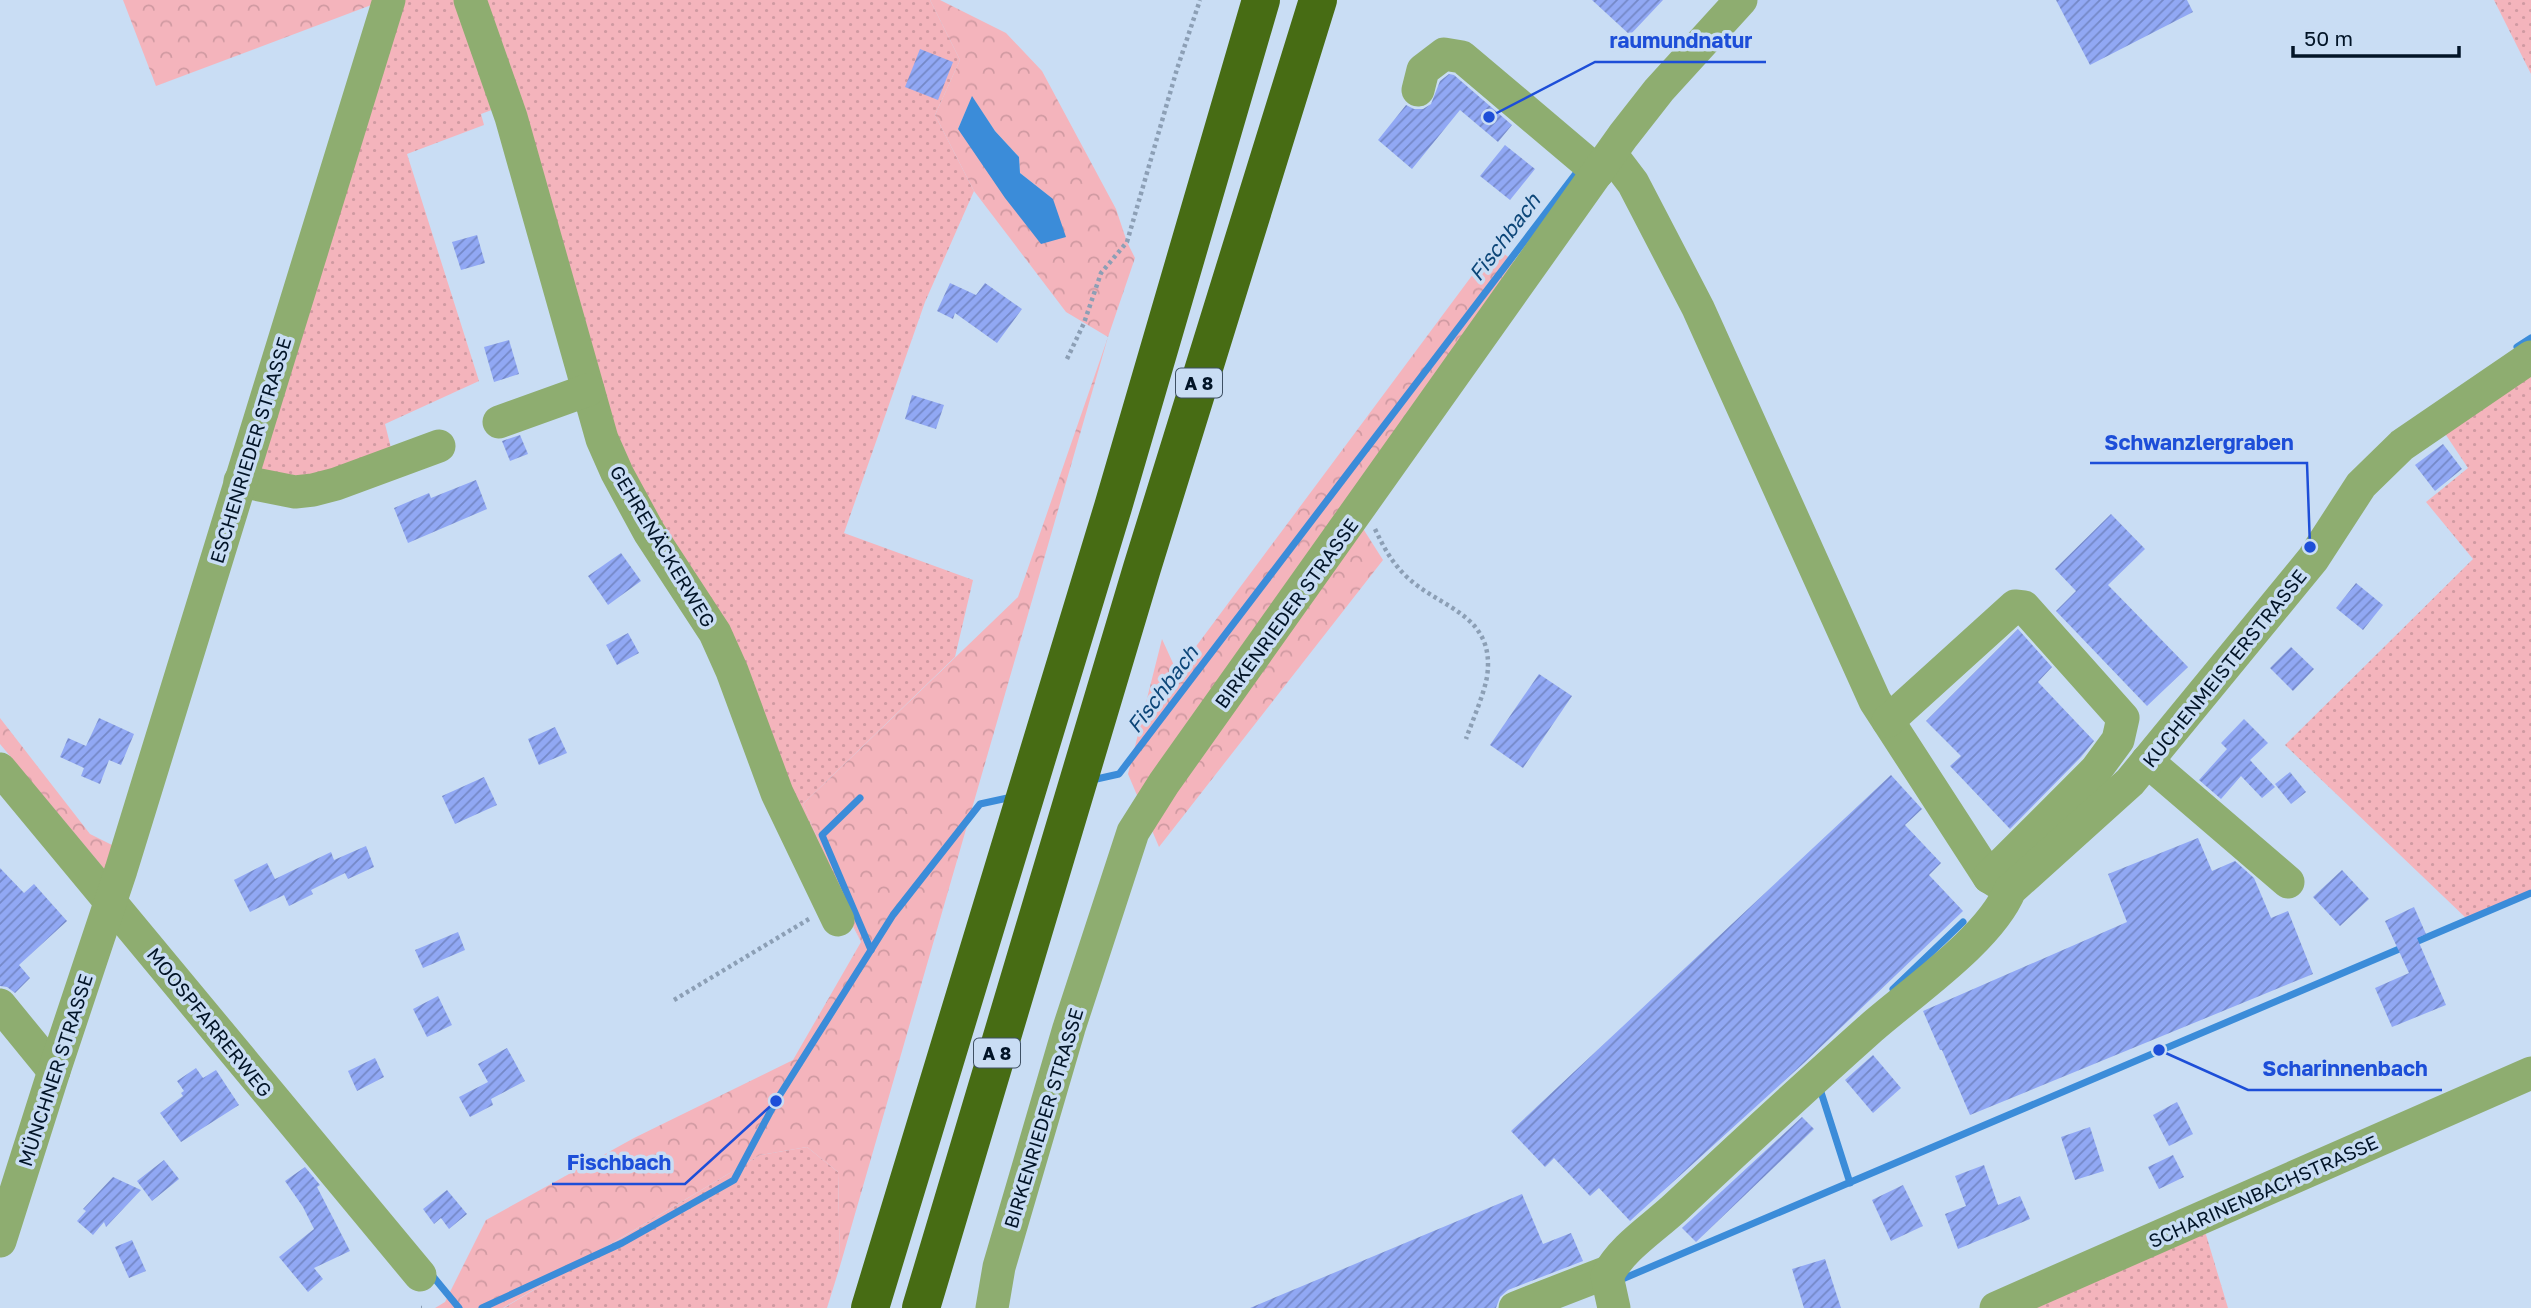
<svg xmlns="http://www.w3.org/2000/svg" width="2531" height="1308" viewBox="0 0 2531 1308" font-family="'Golos Text',sans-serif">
<defs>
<pattern id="grass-dots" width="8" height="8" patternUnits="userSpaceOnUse" patternTransform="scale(1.75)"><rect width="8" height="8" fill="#f4b4bc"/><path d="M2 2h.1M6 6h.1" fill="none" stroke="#d09aa2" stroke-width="1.8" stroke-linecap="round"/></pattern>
<pattern id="forest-crowns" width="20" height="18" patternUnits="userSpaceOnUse" patternTransform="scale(1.75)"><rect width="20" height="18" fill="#f4b4bc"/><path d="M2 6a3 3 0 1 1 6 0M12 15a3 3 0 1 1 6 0" fill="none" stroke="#d09aa2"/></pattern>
<pattern id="building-hatch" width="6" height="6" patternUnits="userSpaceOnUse" patternTransform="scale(1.75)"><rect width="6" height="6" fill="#91a8f4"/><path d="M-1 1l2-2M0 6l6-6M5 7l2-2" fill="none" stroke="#7488c6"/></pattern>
</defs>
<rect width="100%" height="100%" fill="#c9ddf4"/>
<g fill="url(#grass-dots)">
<polygon points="404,0 464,0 502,106 481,114 484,125 407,154 479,381 385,424 391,448 307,485 259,472"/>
<polygon points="477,0 930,0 960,60 935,115 974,191 925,302 844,533 973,580 955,657 803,804 861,942 623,471"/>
<polygon points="2494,0 2531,0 2531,74"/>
<polygon points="2531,368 2531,892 2466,918 2285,745 2473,559 2426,502 2468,468 2442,429"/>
<polygon points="807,1147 838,1172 840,1266 827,1308 504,1308 760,1155"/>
<polygon points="2204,1228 2228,1308 2024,1308"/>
</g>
<g fill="url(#forest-crowns)" fill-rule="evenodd">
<polygon points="123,0 375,0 374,4 156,86"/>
<path d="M930,0H940L1006,33L1042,71L1116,209L1127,242L1135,258L1108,337L840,1266L838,1172L807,1147L760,1155L503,1308H435L445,1302L486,1220L634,1138L793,1060L861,942L803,804L1018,597L1108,337L1066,312L974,191L935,115L960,60ZM972,97L995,131L1019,157L1020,173L1053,199L958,129Z"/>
<polygon points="1494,246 1520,266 1348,505 1383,560 1159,847 1128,774 1162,639 1177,672"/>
<polygon points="0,718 90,834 114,846 105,870 0,744"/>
</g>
<polygon fill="#3b8cd9" points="972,96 995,131 1019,157 1020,173 1053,199 1066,237 1041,244 1005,198 958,129"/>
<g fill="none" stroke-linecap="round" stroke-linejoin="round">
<g stroke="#3b8cd9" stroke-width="7">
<polyline points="2517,347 2531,338"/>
<polyline points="1092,780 1119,774 1580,168"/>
<polyline points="860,798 822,835 871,950"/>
<polyline points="1893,989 1963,922"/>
<polyline points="1820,1089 1850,1183"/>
<polyline points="431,1274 459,1308"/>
<polyline points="1620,1280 2531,893"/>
<polyline points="482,1308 622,1243 734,1180 776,1101 893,915 980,804 1012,797"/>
</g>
</g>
<g fill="url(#building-hatch)">
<polygon points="1592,0 1663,0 1630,35"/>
<polygon points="2056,0 2187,0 2193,12 2090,65"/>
<polygon points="920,49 953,62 938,100 905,87"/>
<polygon points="1449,74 1454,75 1512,125 1498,142 1460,110 1412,169 1378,140 1406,105 1414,109 1423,109 1431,104 1440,81"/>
<polygon points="1505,145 1535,169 1510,200 1480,176"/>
<polygon points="477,235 485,263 461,270 452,242"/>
<polygon points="950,283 976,295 985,283 1022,309 997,343 955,313 953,319 937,311"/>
<polygon points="509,340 519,374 494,382 484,347"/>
<polygon points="912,395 944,405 936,429 905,419"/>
<polygon points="520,435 528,454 510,461 502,441"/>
<polygon points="2443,444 2462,469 2435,491 2415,465"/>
<polygon points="476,480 487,509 408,543 394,508 429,493 431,498"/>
<polygon points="2111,514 2145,549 2108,585 2188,667 2147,706 2056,611 2076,591 2055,569"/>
<polygon points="621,553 641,581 608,605 588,576"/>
<polygon points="2356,583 2383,605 2363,630 2336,608"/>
<polygon points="2018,629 2052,667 2038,682 2094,741 2081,757 2010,829 1950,766 1961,756 1926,721"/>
<polygon points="628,633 639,653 617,665 606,645"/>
<polygon points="2291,647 2314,669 2293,691 2270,668"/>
<polygon points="1539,674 1572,696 1523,768 1490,745"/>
<polygon points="99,718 134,734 121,765 109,760 100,784 81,776 84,768 60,757 68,738 86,746"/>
<polygon points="2244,719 2268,743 2250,760 2275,787 2262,798 2241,776 2221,799 2199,780 2227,749 2221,743"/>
<polygon points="555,727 567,753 539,765 528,739"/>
<polygon points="2290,772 2306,792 2291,804 2275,784"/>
<polygon points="1891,775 1922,809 1905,825 1941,863 1929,875 1963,911 1805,1062 1630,1221 1599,1188 1590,1196 1554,1158 1545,1167 1511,1131"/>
<polygon points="484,777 497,805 455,824 442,796"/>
<polygon points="2198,838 2212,871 2235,861 2254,878 2271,918 2288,911 2313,974 1970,1115 1942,1050 1940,1050 1923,1011 2127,922 2108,874"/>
<polygon points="366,846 374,867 348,879 345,873 311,890 313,894 289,906 284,895 250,912 234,880 267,863 275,879 331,852 334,860"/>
<polygon points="0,868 24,893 34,884 67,921 19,965 30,978 15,993 7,987 0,986"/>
<polygon points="2342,870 2369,899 2340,926 2313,897"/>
<polygon points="2414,907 2426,934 2417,938 2446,1005 2392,1027 2375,988 2409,973 2385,921"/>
<polygon points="458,932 465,950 423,968 415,950"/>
<polygon points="438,996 452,1025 427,1037 413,1009"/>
<polygon points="507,1048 525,1081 491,1099 493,1105 470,1117 459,1097 488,1082 478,1064"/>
<polygon points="1873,1055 1901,1088 1873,1113 1845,1080"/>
<polygon points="375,1058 384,1077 357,1091 348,1071"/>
<polygon points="196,1068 203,1078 216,1070 239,1105 181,1142 160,1113 183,1096 181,1093 184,1091 177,1081"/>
<polygon points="2177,1102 2193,1134 2169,1146 2153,1115"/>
<polygon points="1802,1117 1814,1129 1696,1242 1682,1228"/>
<polygon points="2090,1127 2104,1171 2075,1180 2061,1137"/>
<polygon points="2173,1155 2184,1177 2159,1189 2148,1167"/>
<polygon points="164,1160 179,1179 152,1201 137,1181"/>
<polygon points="1984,1165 1998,1205 2020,1196 2030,1219 1958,1249 1945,1214 1966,1206 1955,1176"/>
<polygon points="305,1167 320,1185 317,1187 350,1251 314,1268 323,1279 308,1292 279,1257 314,1229 303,1207 285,1181"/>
<polygon points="113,1177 141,1190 106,1227 104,1222 93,1235 77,1221 86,1211 83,1209"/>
<polygon points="1903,1185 1923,1226 1891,1241 1872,1200"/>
<polygon points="447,1190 467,1214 449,1229 441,1218 434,1224 423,1209"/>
<polygon points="1522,1194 1543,1244 1571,1233 1583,1261 1508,1290 1500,1297 1496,1308 1250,1308"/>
<polygon points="132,1240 146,1271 129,1278 115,1247"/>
<polygon points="1825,1259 1841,1308 1804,1308 1792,1269"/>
</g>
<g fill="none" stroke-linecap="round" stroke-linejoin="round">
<g stroke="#8c9fb5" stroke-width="4.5" stroke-dasharray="3.5 3.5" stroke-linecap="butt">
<polyline points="1067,359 1084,323 1101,273 1127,242 1177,69 1200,0"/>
<path d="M1375,529C1384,548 1392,563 1408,578C1442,609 1496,615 1487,677C1483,697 1473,719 1466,739"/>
<polyline points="674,1000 809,919"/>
<polyline points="421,1308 422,1308"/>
</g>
<g stroke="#8ead70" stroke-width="33">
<polyline points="470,0 511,117 602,439 617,473 649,532 715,633 732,671 777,793 838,920"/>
<polyline points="1418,90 1423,70 1444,54 1462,57 1598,172"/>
<polyline points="1611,154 1633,183 1698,308 1875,701 1989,877 2010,890"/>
<polyline points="499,422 588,390"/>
<polyline points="240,481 295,492 313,490 336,484 439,446"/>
<polyline points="1888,721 2015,606 2024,607 2123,718 2118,740 2096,770 1989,877"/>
<polyline points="2147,761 2288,882"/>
<polyline points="0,769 420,1275"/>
<polyline points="0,1005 54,1071"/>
<polyline points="0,1241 54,1071 121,870 389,0"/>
<polyline points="992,1308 999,1267 1069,1028 1133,832 1164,783 1623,136 1659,90 1741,0"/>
<polyline points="1515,1308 1610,1271"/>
<path d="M1614,1308L1607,1276C1623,1246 1654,1228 1678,1205C1742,1145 1806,1086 1871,1028C1912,992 1990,939 2010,890L2130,782L2313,559L2361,485L2402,445L2531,357"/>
<polyline points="1996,1308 2531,1073"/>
</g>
<g stroke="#476c14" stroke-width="38">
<polyline points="870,1308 1113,507 1261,0"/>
<polyline points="921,1308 1142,568 1318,0"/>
</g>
</g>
<g text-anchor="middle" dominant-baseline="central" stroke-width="7" stroke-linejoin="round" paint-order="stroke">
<g fill="#c9ddf4" stroke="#3e5064" stroke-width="2">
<rect x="1176" y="368.5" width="46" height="29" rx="5"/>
<rect x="974" y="1038.5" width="46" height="29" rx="5"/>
</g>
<g font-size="18" font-weight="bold" fill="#021427">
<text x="1199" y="383">A 8</text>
<text x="997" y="1053">A 8</text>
</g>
<g font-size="19" fill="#021427" stroke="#c9ddf4">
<text transform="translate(250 450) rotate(-73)">ESCHENRIEDER STRASSE</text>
<text transform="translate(663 546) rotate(59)">GEHRENÄCKERWEG</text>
<text transform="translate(1286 613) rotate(-54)">BIRKENRIEDER STRASSE</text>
<text transform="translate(2224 668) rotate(-51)">KUCHENMEISTERSTRASSE</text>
<text transform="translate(210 1022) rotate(51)">MOOSPFARRERWEG</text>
<text transform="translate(55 1070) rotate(-72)">MÜNCHNER STRASSE</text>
<text transform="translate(1043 1118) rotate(-73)">BIRKENRIEDER STRASSE</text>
<text transform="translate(2263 1191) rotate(-24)">SCHARINENBACHSTRASSE</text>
</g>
<g font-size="21" font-style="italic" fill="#0c4678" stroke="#c9ddf4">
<text transform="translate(1504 237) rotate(-53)">Fischbach</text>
<text transform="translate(1162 689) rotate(-53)">Fischbach</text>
</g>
</g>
<path fill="none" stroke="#1d4ed8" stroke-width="2.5" d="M1489 117L1595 62H1766M2310 547L2307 463H2090M2159 1050L2248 1090H2442M776 1101L685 1184H552"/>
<g fill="#1d4ed8" stroke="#c9ddf4" stroke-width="2.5">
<circle cx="1489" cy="117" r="7"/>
<circle cx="2310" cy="547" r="7"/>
<circle cx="2159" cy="1050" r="7"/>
<circle cx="776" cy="1101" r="7"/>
</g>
<g font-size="21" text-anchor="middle" font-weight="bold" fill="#1d4ed8" stroke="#c9ddf4" stroke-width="7" stroke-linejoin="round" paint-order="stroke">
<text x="1681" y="48">raumundnatur</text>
<text x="2199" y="450">Schwanzlergraben</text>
<text x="2345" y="1076">Scharinnenbach</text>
<text x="619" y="1170">Fischbach</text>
</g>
<path d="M2293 46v10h166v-10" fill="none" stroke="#021427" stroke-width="3.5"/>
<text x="2304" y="46" font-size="21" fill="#021427" stroke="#c9ddf4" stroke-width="5" paint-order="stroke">50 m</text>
</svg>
